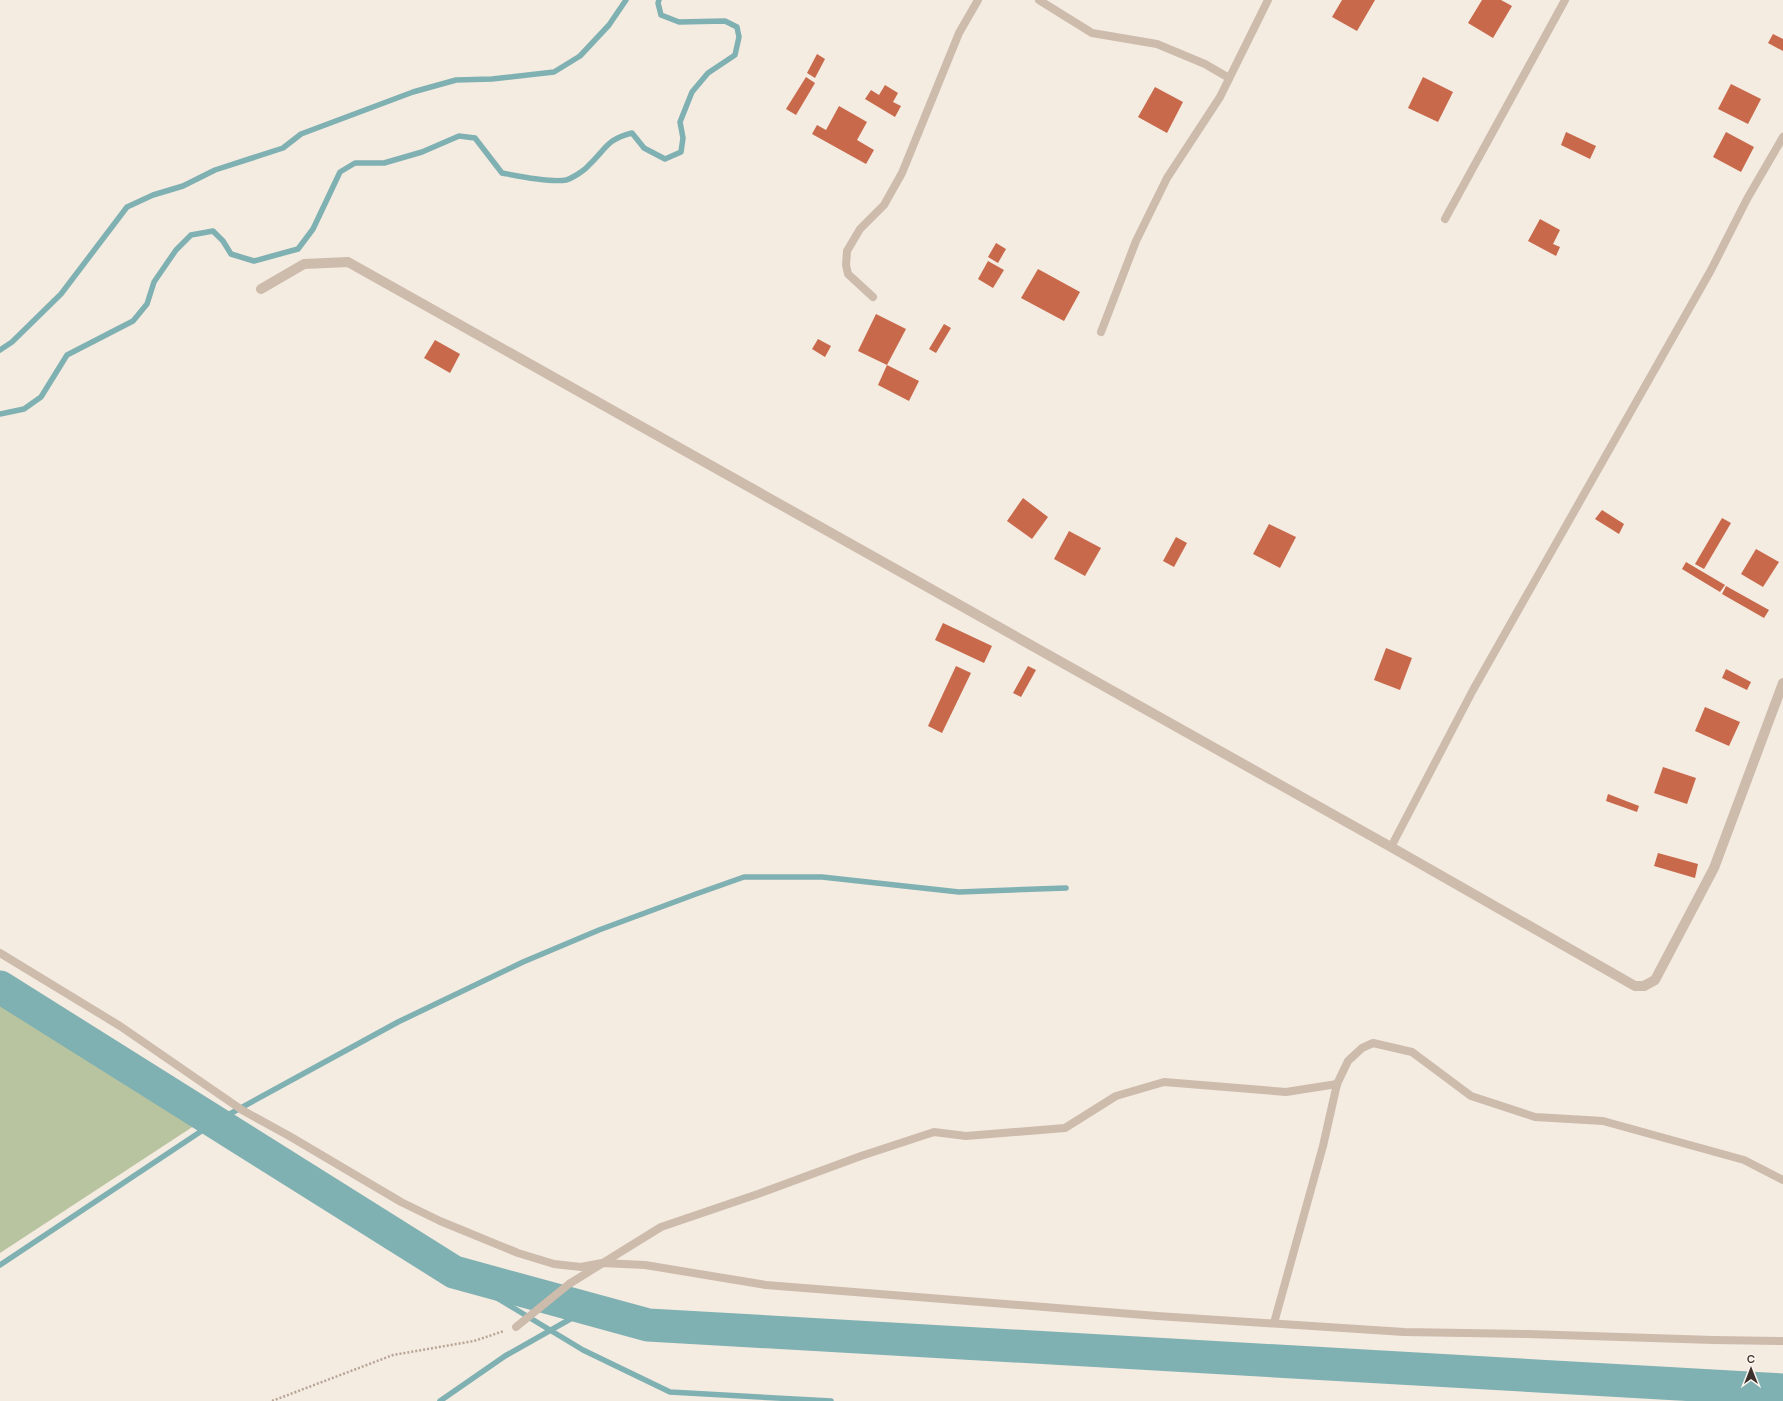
<svg xmlns="http://www.w3.org/2000/svg" width="1783" height="1401" viewBox="0 0 1783 1401" font-family="Manrope,sans-serif">
<rect width="100%" height="100%" fill="#f4ebe1"/>
<polygon fill="#b8c4a0" points="0,998 200,1122 0,1253"/>
<g fill="none" stroke-linecap="round" stroke-linejoin="round">
<g stroke="#7fb0b2" stroke-width="5.5">
<polyline points="0,350 12,342 61,294 127,207 153,195 183,186 215,170 283,148 301,134 413,92 456,80 492,79 554,72 580,56 609,25 626,0"/>
<path d="M0,414L24,409L41,397L67,355L133,321L147,304L154,282L176,250L191,235L213,231L223,241L231,254L254,261L298,249L313,229L340,172L355,163H384L422,152L459,136L475,138L502,173C518,176 550,183 566,180C573,178 585,170 589,165C606,149 607,139 632,133L644,148L665,159L681,152L683,138L680,122L692,92L708,73L735,55L739,37L737,27L725,21L679,22L661,15L658,3L659,0"/>
<polyline points="0,1265 215,1122 398,1022 523,962 599,930 696,894 744,877 822,877 959,892 1066,888"/>
<polyline points="454,1272 583,1350 670,1392 831,1401"/>
<polyline points="440,1401 505,1356 588,1309"/>
</g>
<polyline stroke="#7fb0b2" stroke-width="33" points="0,987 454,1272 648,1325 1783,1390"/>
</g>
<g fill="#c8694b">
<polygon points="1342,0 1375,0 1357,31 1332,17"/>
<polygon points="1482,0 1501,0 1512,6 1493,38 1468,23"/>
<polygon points="1773,34 1783,39 1783,51 1768,43"/>
<polygon points="817,54 825,59 815,78 807,73"/>
<polygon points="806,77 815,83 796,115 786,109"/>
<polygon points="1423,77 1453,92 1438,122 1408,108"/>
<polygon points="1731,84 1761,99 1748,124 1718,109"/>
<polygon points="885,85 898,93 893,102 901,106 895,117 865,99 871,90 879,95"/>
<polygon points="1155,87 1183,102 1167,133 1138,117"/>
<polygon points="839,106 867,122 857,140 874,150 866,164 812,134 817,125 826,130"/>
<polygon points="1566,132 1596,146 1590,159 1561,145"/>
<polygon points="1726,132 1754,147 1741,172 1713,157"/>
<polygon points="1540,219 1560,230 1553,244 1560,247 1556,256 1528,241"/>
<polygon points="996,243 1006,249 998,263 988,257"/>
<polygon points="988,261 1004,270 993,288 978,279"/>
<polygon points="1038,269 1080,292 1064,321 1021,298"/>
<polygon points="876,314 906,329 887,365 858,351"/>
<polygon points="944,324 951,328 936,353 929,349"/>
<polygon points="818,339 831,346 825,357 812,349"/>
<polygon points="435,340 460,354 450,373 424,358"/>
<polygon points="887,365 919,381 909,401 878,385"/>
<polygon points="1023,498 1048,517 1032,539 1007,521"/>
<polygon points="1602,510 1624,524 1619,534 1595,519"/>
<polygon points="1722,518 1731,523 1704,569 1695,564"/>
<polygon points="1269,524 1296,537 1280,568 1253,554"/>
<polygon points="1069,531 1101,548 1085,576 1054,559"/>
<polygon points="1176,537 1187,543 1174,567 1163,561"/>
<polygon points="1756,549 1779,562 1763,587 1741,574"/>
<polygon points="1686,562 1725,585 1720,592 1682,569"/>
<polygon points="1726,586 1769,610 1764,618 1722,594"/>
<polygon points="943,623 992,646 984,663 935,640"/>
<polygon points="1386,648 1412,658 1400,690 1374,680"/>
<polygon points="956,666 971,673 942,733 928,726"/>
<polygon points="1028,666 1036,670 1021,697 1013,693"/>
<polygon points="1726,669 1751,682 1747,690 1722,678"/>
<polygon points="1705,707 1740,722 1729,746 1695,731"/>
<polygon points="1663,767 1696,778 1687,804 1654,793"/>
<polygon points="1608,794 1639,806 1637,812 1606,801"/>
<polygon points="1658,853 1698,864 1695,878 1654,866"/>
</g>
<g fill="none" stroke-linecap="round" stroke-linejoin="round">
<polyline stroke="#b9a596" stroke-width="2.5" stroke-dasharray="2 2" stroke-linecap="butt" points="272,1401 393,1355 474,1341 504,1331"/>
<g stroke="#cdbbac" stroke-width="8">
<polyline points="1039,0 1092,33 1157,44 1205,64 1229,78"/>
<polyline points="1445,219 1565,0"/>
<polyline points="873,297 848,274 846,265 847,251 860,229 884,205 902,173 959,33 978,0"/>
<polyline points="1101,332 1136,241 1167,178 1220,97 1268,0"/>
<polyline points="1391,847 1473,690 1711,270 1747,199 1783,137"/>
<polyline points="0,953 120,1026 242,1110 291,1137 401,1202 440,1221 518,1253 554,1264 581,1267 602,1263 645,1265 766,1285 1157,1316 1404,1332 1528,1334 1713,1340 1783,1341"/>
<polyline points="1274,1323 1323,1146 1337,1084 1348,1061 1362,1048 1373,1043 1412,1052 1471,1096 1535,1117 1603,1121 1744,1160 1783,1180"/>
<polyline points="516,1327 569,1284 661,1227 758,1194 861,1156 934,1132 966,1136 1065,1128 1116,1096 1164,1082 1286,1092 1337,1084"/>
</g>
<polyline stroke="#cdbbac" stroke-width="10" points="261,289 304,264 348,262 1391,847 1635,986 1644,986 1655,980 1714,868 1783,683"/>
</g>
<g transform="translate(1751 1369)" stroke="#fbf5ee" stroke-width="3" paint-order="stroke">
<path d="M0-3L7 15L0 10L-7 15Z" fill="#3b302b"/>
<text y="-6" font-size="11" font-weight="bold" text-anchor="middle" fill="#3b302b">С</text>
</g>
</svg>
